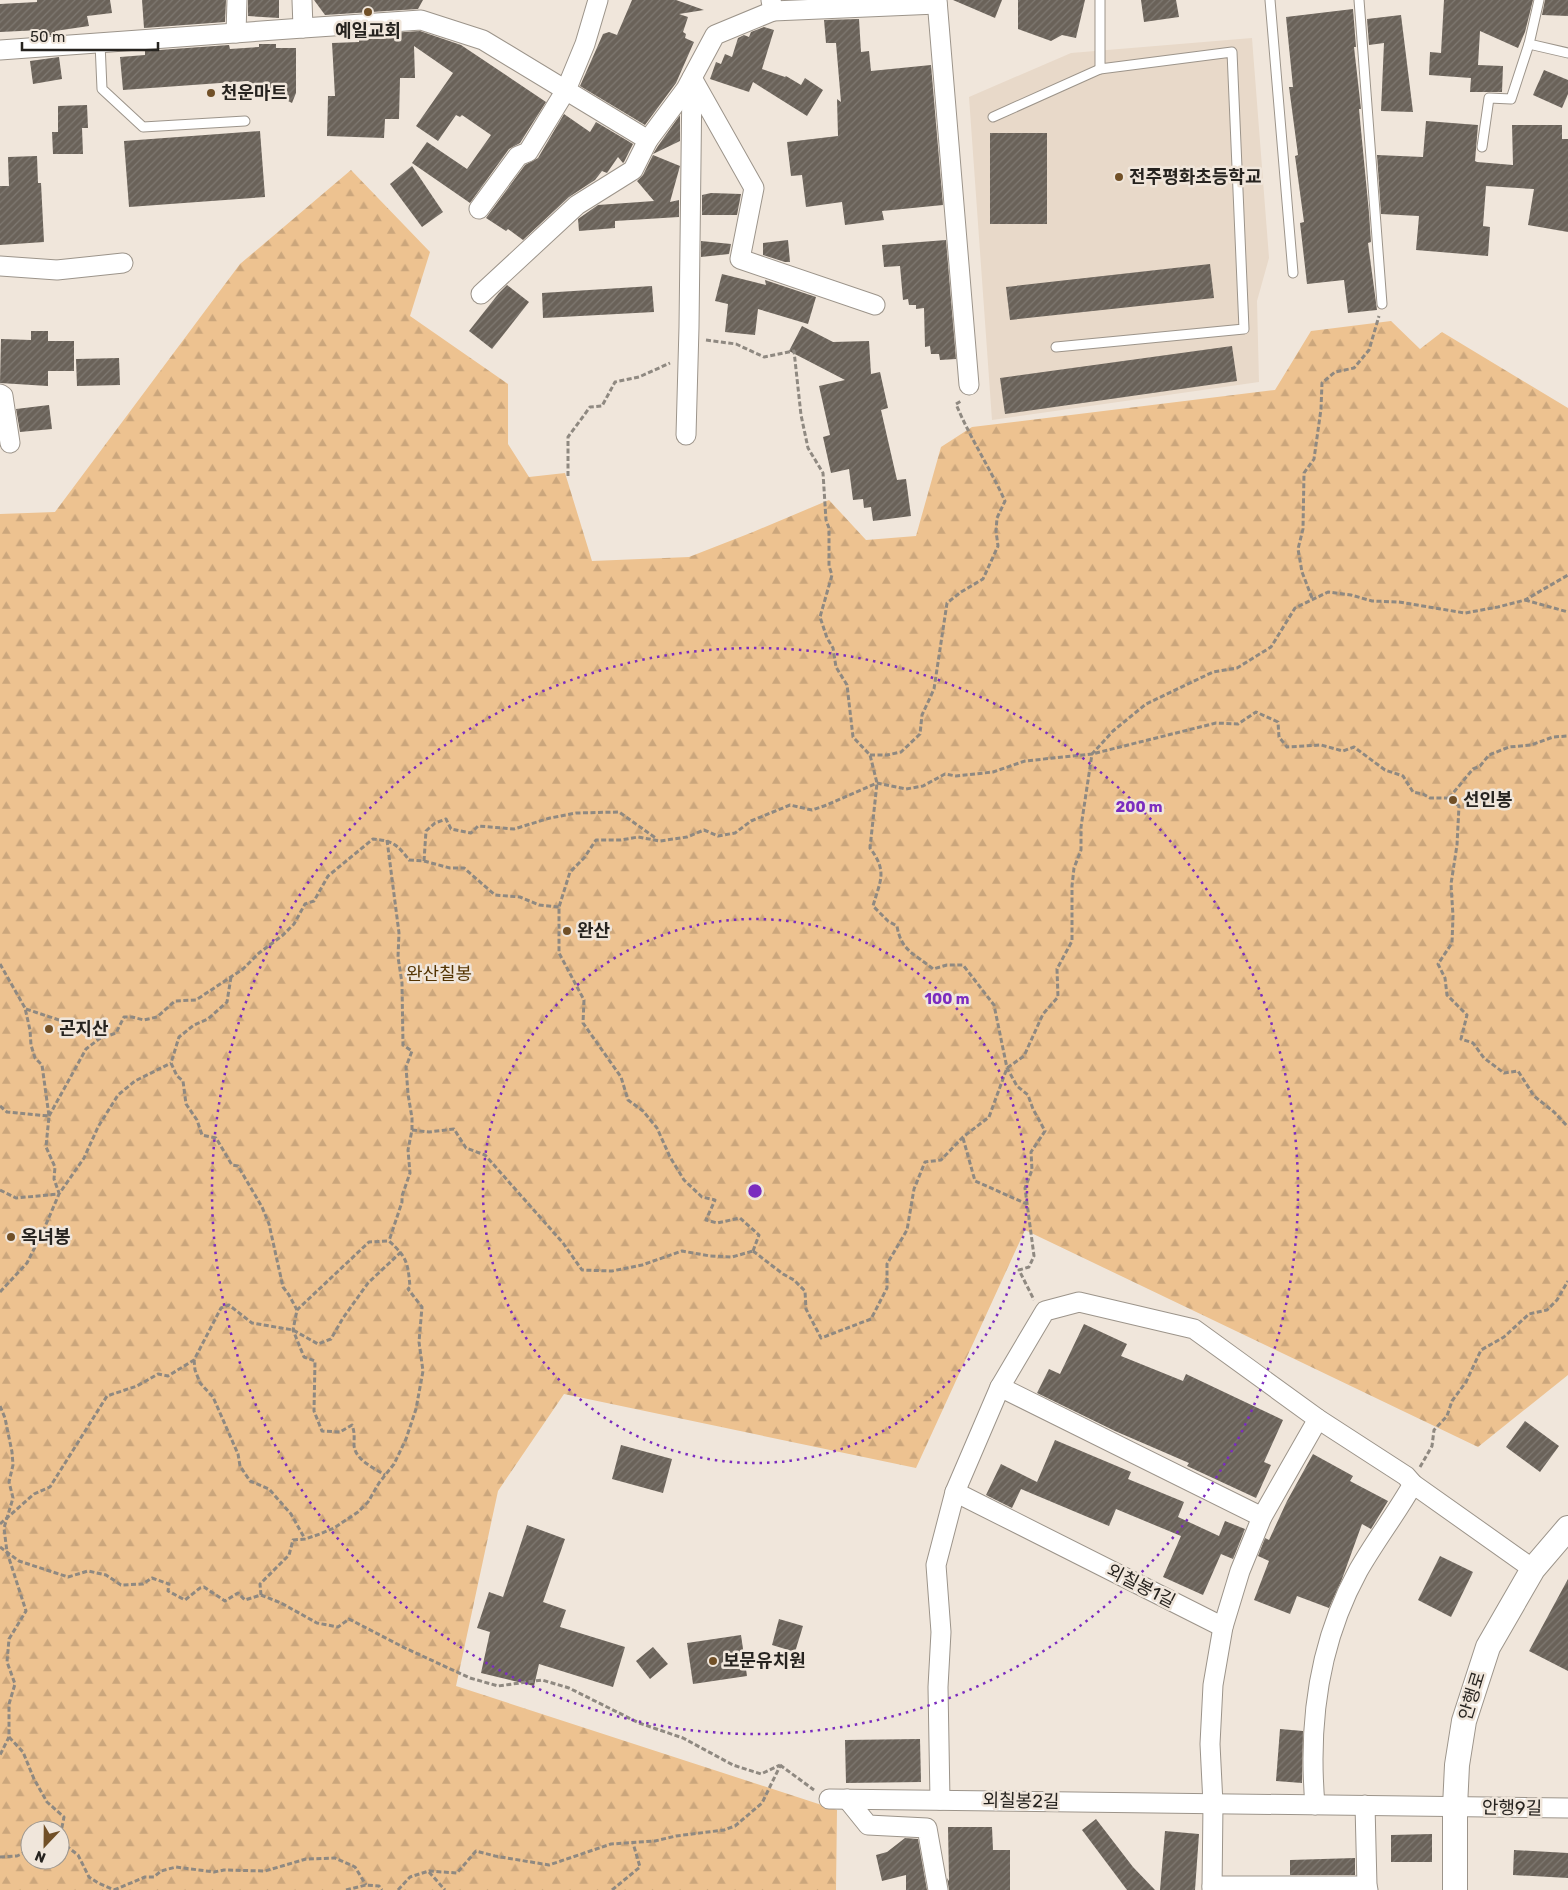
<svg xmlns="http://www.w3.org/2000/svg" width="1568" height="1890" viewBox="0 0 1568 1890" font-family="Rubik,'Noto Sans KR',sans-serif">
<defs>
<pattern id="forest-firs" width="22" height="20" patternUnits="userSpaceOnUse" patternTransform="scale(1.25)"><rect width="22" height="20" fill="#edc290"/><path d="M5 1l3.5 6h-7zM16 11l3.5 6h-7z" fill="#cba67c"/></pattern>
<pattern id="building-hatch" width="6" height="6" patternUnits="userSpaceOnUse" patternTransform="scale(1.25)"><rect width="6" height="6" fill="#6a6259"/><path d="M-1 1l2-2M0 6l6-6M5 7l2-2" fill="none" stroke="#7f7972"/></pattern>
</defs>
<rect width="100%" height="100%" fill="#f0e6db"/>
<polygon fill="#e8d9c9" points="1252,38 1269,258 1257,301 1259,382 992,420 969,97 1071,53"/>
<path fill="url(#forest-firs)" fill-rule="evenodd" d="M351,170L430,252L410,316L508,384V444L529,477L565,473L592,561L689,557L753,532L829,500L866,540L916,536L941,447L972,427L1275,390L1311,331L1391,321L1420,349L1442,332L1568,408V1375L1478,1447L1025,1230L916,1468L564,1394L498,1491L456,1686L837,1810L836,1890H0V514L55,512L240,264ZM30,1830H60V1860H30Z"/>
<g fill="url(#building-hatch)">
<polygon points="37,0 110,0 112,13 87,16 89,26 55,31 56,35 42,36 41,30 0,32 0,4 37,2"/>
<polygon points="142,0 226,0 225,22 144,28"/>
<polygon points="248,0 279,0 279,18 248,16"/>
<polygon points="314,0 423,0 418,9 325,15"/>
<polygon points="632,0 676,0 704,10 679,14 688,17 683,32 686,34 685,38 694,42 676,83 645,125 580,86 603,34 609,32 617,35"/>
<polygon points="953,0 1002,0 995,18"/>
<polygon points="1018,0 1085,0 1076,38 1062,35 1051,41 1018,29"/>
<polygon points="1141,0 1176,0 1179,17 1144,22"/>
<polygon points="1444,0 1533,0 1525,32 1518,48 1480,31 1478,65 1503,66 1502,92 1470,92 1471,78 1429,75 1430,52 1441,53"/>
<polygon points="1545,0 1568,0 1568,16 1542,15"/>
<polygon points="1353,9 1356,47 1354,47 1361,109 1359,109 1369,213 1371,242 1368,243 1377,310 1348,313 1344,280 1307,284 1300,223 1304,222 1295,156 1298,155 1289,87 1293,87 1286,17"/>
<polygon points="1401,15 1413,112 1381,111 1384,43 1369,45 1367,19"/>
<polygon points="859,19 861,52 869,51 871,71 931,65 943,205 882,211 884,220 845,225 842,202 806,207 802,175 791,176 787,142 838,136 837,99 841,102 836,43 826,43 824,20"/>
<polygon points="764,27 774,30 762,69 785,77 786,76 801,85 805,78 823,90 807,116 753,82 749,92 710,79 716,62 721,64 725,54 732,57 738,38 744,35 749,37 751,32"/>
<polygon points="420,31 461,45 546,102 520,143 509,149 470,203 412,163 427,142 467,169 491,135 462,115 460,117 456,115 438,141 416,126 453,73 414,46 415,78 400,78 399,119 385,119 384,138 327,136 328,96 335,96 332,43 359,42 359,35"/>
<polygon points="259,44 276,44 276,48 296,48 296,93 292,103 248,81 123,90 120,57 145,55 145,51 229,45 230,49 259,47"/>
<polygon points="59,57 62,79 33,84 30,61"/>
<polygon points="1544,70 1568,80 1568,94 1562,108 1533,95"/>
<polygon points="87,105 88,128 82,128 83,154 53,154 52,132 58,132 58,106"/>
<polygon points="564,114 590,132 596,122 633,144 624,162 623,163 618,157 607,173 602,171 595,180 569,197 523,240 508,229 506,231 486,218 525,165 538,158"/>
<polygon points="680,115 680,141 653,154 658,146"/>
<polygon points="1426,121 1478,125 1475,161 1477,162 1513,165 1512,125 1562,125 1562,139 1568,139 1568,232 1528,225 1534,189 1486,186 1483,226 1490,227 1488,256 1416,250 1419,216 1381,214 1377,155 1423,157"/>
<polygon points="260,131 265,197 129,207 124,141"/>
<rect x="990" y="133" width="57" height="91"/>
<polygon points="653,155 680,166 670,202 679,200 679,217 615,221 615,228 579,231 578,219 598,205 654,201 637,181 643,175"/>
<polygon points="37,156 38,183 41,183 44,242 0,245 0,186 9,186 8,157"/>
<polygon points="412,166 443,212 422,227 390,184"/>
<polygon points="711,193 741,194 737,215 702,215 702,195"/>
<polygon points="788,240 790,262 785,262 763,255 763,243"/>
<polygon points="946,240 956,359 940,360 939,354 931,354 930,346 925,347 924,308 916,309 916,305 909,305 908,299 903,300 900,266 884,267 882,245"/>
<polygon points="701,241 731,244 729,254 701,257"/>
<polygon points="1210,264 1214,298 1010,320 1006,287"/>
<polygon points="722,274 766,285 765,280 816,297 808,324 758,309 755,335 725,332 728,304 715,301"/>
<polygon points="507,285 529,302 492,349 469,331 499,293"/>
<polygon points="652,286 654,312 543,318 542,293"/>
<polygon points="802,326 833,342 869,341 871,374 880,372 888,408 881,410 897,480 906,479 911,516 873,521 871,507 864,508 863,499 853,500 849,469 831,473 823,437 830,435 819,386 845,380 789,351"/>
<polygon points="31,331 48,331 48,341 74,341 74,371 48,371 48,386 0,383 1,339 31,340"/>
<polygon points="1232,346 1237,381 1005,414 1000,378"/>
<polygon points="119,358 120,385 77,386 76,359"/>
<polygon points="49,405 52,429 20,432 16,409"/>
<polygon points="1084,1324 1127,1344 1121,1356 1183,1381 1186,1374 1283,1420 1264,1462 1271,1465 1256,1498 1187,1466 1189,1463 1115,1431 1037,1393 1049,1369 1060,1374"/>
<polygon points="1525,1421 1559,1446 1540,1472 1506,1447"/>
<polygon points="1055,1440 1131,1472 1128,1479 1184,1502 1178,1517 1219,1536 1225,1521 1245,1529 1233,1559 1221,1554 1203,1595 1163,1577 1181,1536 1116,1509 1109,1526 1021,1489 1012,1508 986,1495 1001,1464 1037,1482"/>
<polygon points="621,1445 672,1459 663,1493 612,1479"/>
<polygon points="1313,1454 1353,1476 1350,1481 1388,1501 1371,1529 1362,1524 1342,1579 1329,1608 1297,1596 1290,1614 1254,1600 1269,1561 1258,1556 1265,1538 1269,1540 1287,1501"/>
<polygon points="527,1525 565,1539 543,1602 566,1610 560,1627 625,1647 613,1687 539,1664 534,1686 481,1673 490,1632 477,1628 489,1592 503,1597"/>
<polygon points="1440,1556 1473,1572 1451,1617 1418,1600"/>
<polygon points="1568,1579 1568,1671 1529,1651"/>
<polygon points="779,1619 803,1626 795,1652 772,1645"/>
<polygon points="741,1635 747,1676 693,1684 687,1643"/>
<polygon points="653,1647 668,1664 650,1679 636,1661"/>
<polygon points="1280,1729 1303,1731 1302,1783 1276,1781"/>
<polygon points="920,1739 921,1782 846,1783 845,1740"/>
<polygon points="1096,1819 1133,1867 1155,1890 1127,1890 1082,1830"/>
<polygon points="948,1827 992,1827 993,1850 1010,1850 1010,1890 949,1890 947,1878 949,1881"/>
<polygon points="1165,1831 1199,1834 1195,1890 1160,1890"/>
<polygon points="1432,1834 1432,1862 1391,1862 1391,1835"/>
<polygon points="905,1838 918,1839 927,1890 906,1890 906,1875 882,1881 876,1855 887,1852"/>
<polygon points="1514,1850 1568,1853 1568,1878 1513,1875"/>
<polygon points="1355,1858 1355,1875 1290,1875 1290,1860"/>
</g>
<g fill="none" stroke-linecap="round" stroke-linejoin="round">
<defs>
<g id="service">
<polyline points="1270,0 1293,273"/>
<polyline points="1359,0 1382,304"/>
<polyline points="1539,0 1529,44 1568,53"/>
<polyline points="100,43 102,89 143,127 245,121"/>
<polyline points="993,117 1100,69"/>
<polyline points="1482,147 1489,98 1511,99 1529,44"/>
<polyline points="1056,347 1244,329 1232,52 1100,69 1100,0"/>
</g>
<g id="minor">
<polyline points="937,0 969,385"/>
<polyline points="773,11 937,4"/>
<polyline points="303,28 421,20 483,40 648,140"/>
<polyline points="236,33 237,0"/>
<polyline points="0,50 303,28 302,0"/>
<polyline points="479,209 518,156 528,152 566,90 585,44 598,0"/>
<polyline points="0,266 57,270 123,263"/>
<polyline points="481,294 577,205 633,170 648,140 686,89 715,35 773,11 771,0"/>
<polyline points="0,394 3,396 10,443"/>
<polyline points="686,435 689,327 692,78 754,188 740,259 875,305"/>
<polyline points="1000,1387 1262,1517"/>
<polyline points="955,1492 1223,1627"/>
<polyline points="829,1799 1568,1808"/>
<polyline points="847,1799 868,1825 927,1828 938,1890"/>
<polyline points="940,1800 938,1687 941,1632 936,1565 955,1492 1000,1387 1045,1311 1079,1302 1194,1329 1318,1419 1406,1476 1413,1484 1533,1569"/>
<path d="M1315,1805C1308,1723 1318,1644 1358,1571C1375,1541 1396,1514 1413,1484"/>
<polyline points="1365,1805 1367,1886"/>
<polyline points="1212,1886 1367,1886 1368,1890"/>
<polyline points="1212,1890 1213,1804 1210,1744 1213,1685 1223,1627 1240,1571 1262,1517 1318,1419"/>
</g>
<polyline id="tertiary" points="1455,1890 1455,1807 1457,1765 1464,1721 1488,1647 1533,1569 1568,1528"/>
</defs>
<use href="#service" stroke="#9c948a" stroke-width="11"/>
<use href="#minor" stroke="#9c948a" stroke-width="21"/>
<use href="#tertiary" stroke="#9c948a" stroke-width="26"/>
<g stroke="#8f8981" stroke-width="3" stroke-dasharray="5 2.5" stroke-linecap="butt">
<path d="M706,340L736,344L764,357L794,351L801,415L808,448L823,473L826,520L829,528V566L832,575L820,617L827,638L833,648L836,667L847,685L853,737L870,755L877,783L870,848C888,872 880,881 873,906L888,921L897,926C901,951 915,954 933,969L947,965H963L994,1005L1007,1068L1017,1086L1028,1095L1033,1109L1045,1131L1031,1152L1032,1170L1025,1188L1034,1256L1029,1267L1019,1270L1034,1300"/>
<polyline points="568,476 568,437 590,407 602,406 615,382 639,377 670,363"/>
<polyline points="1312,598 1302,572 1298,549 1303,529 1304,473 1314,459 1321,409 1322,383 1335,372 1354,368 1369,350 1379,316"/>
<polyline points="1525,600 1568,612"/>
<path d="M870,755H887L901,752L920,734L922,715L934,689L947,603L961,592L983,579L998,546L996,531L997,518L1005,501C990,468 970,438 956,404L961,401"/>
<polyline points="1449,798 1473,769 1480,766 1489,755 1509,747 1531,745 1553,737 1568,736"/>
<polyline points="387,840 399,933 398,957 402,983 403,1045 412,1051 406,1067 408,1094 412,1118 412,1130 408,1150 410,1173 402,1196 402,1202 389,1241"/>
<polyline points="424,861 426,831 435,823 446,819 451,829 471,833 478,826 514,829 550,818 576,813 619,812 657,839"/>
<polyline points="0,964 25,1008 30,1030 31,1045 35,1058 42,1065 49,1116 46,1147 55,1167 54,1179 59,1193"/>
<path d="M231,977L227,1002L208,1019L194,1025L179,1037L171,1063L177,1076L183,1081L186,1104L197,1120L202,1135L216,1138L232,1165L238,1166L262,1207L269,1224L283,1287L289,1295L297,1310L293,1330L304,1357L315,1361L314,1411L322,1431L340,1432L352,1425C355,1433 354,1437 354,1445C355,1460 374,1468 385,1475"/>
<polyline points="26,1009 59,1020 99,1039"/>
<polyline points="0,1106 7,1112 49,1116"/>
<path d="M49,1116L86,1049L99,1039L116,1033L124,1017H132L144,1020L157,1017L175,1001L196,1000L243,969L259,953L283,935L294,924L305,904L314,901L328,876L373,839C393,841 397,844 409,860L424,861L450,868H464L495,895L520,897L539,905L559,907"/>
<polyline points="412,1130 429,1132 454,1129 466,1148 485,1155 563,1243 582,1270 612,1271 642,1265 682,1251 710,1256 732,1257 753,1251"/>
<polyline points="963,1138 975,1181 1027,1204"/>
<polyline points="0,1190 16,1198 59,1194"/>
<polyline points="753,1251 759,1235 740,1218 717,1223 706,1220 715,1200 702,1197 684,1180 670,1157 657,1128 643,1111 628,1100 621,1077 583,1023 584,1000 559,953 559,907 570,872 584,858 596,840 621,840 638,837 660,841 687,837 704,830 718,836 735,833 751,821 790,805 812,810 824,806 877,783 906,789 923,786 945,774 956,776 993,772 1025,761 1092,754 1216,723 1238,724 1256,712 1278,722 1279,737 1287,747 1321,745 1343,751 1354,747 1385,770 1403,776 1413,792 1423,794 1430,798 1449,798 1459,806 1457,845 1451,884 1453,916 1452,943 1438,964 1445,978 1447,995 1467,1015 1461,1039 1473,1043 1484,1058 1504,1073 1518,1071 1534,1096 1554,1112 1568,1127"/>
<polyline points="753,1251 783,1274 794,1280 805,1291 806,1309 821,1338 871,1319 887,1288 887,1264 907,1230 914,1189 925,1162 941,1160 963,1137 989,1117 1007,1068 1024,1056 1043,1014 1058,997 1057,969 1072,941 1072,886 1074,868 1081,850 1081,827 1092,754 1113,731 1146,704 1213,672 1237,668 1271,647 1295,608 1328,592 1351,595 1372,601 1399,602 1465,613 1498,607 1525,600 1568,575"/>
<polyline points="0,1292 27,1263 44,1229 59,1194 84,1158 98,1127 118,1095 135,1081 171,1063"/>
<polyline points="194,1360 195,1370 200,1383 213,1397 238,1454 240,1466 250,1481 269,1489 291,1514 305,1539"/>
<polyline points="0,1406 5,1418 12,1452 13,1465 9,1482 13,1498 4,1528 7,1552 26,1611 9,1639 7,1662 15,1684 9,1704 9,1737 0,1755"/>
<polyline points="1420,1467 1432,1446 1434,1430 1447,1416 1452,1401 1466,1382 1481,1350 1504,1337 1529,1314 1547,1310 1557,1300 1568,1281"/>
<polyline points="0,1524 34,1494 50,1487 107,1396 137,1386 158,1374 168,1376 194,1360 221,1308 229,1305 252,1323 293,1330 318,1344 331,1339 343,1318 368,1283 401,1252"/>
<polyline points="0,1547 19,1561 68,1577 88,1571 106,1575 121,1585 143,1584 152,1578 169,1584 168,1591 185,1600 200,1588 204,1587 225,1601 238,1593 245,1600 261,1595 281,1603 317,1623 338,1627 349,1619 405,1648 470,1678 498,1686 542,1680 569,1688 639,1723 683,1738 733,1765 761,1774 780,1765"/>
<path d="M261,1595L260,1584L289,1555L293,1540L305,1539L320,1534L334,1528L358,1512L368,1502L379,1483L394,1464L406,1439L416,1409L423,1371L419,1342L422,1307L408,1289L410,1287C408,1263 407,1257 389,1241L369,1242L297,1310"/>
<polyline points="9,1737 23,1752 34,1779 47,1802 64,1817 60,1837"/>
<polyline points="780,1765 814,1790"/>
<polyline points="60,1841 78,1855 89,1877 98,1883 114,1890"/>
<polyline points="0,1857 17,1856 30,1850"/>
<polyline points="429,1872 445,1890"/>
<polyline points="114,1890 145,1877 154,1877 161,1871 176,1867 214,1872 224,1870 265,1871 306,1859 335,1858 355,1867 366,1885"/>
<polyline points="346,1890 366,1885 379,1886 382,1890"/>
<polyline points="398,1890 410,1877 429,1871 457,1873 476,1851 495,1856 549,1865 611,1844 655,1841 676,1836 724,1830 735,1826 762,1803 780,1766"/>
<polyline points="612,1890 640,1867 633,1843"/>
</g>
<use href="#service" stroke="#fff" stroke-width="9"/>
<use href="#minor" stroke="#fff" stroke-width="19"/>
<use href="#tertiary" stroke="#fff" stroke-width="24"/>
</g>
<g fill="none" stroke="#7b2cbf" stroke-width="2.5" stroke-dasharray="2.5 5">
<circle cx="755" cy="1191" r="272"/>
<circle cx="755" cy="1191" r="543"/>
</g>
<g fill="#715027" stroke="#f0e6db" stroke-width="2">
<circle cx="368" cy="12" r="5"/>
<circle cx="211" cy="93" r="5"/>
<circle cx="1119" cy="177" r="5"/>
<circle cx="1453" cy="800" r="5"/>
<circle cx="567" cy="931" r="5"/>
<circle cx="49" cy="1029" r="5"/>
<circle cx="11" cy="1237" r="5"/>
<circle cx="713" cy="1661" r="5"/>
</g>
<g text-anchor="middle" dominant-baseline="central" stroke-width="5" stroke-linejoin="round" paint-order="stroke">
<g font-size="18" font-weight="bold" fill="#26231f" stroke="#f0e6db" text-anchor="start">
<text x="368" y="31" text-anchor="middle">예일교회</text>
<text x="221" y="93">천운마트</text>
<text x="1129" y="177">전주평화초등학교</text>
<text x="1463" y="800">선인봉</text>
<text x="577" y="931">완산</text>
<text x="59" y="1029">곤지산</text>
<text x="21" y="1237">옥녀봉</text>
<text x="723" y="1661">보문유치원</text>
</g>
<g font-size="18" fill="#543402" stroke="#f0e6db">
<text x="439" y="974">완산칠봉</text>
</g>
<g font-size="18" fill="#26231f" stroke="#f0e6db">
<text transform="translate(1141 1586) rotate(27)">외칠봉1길</text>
<text transform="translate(1472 1696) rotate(-73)">안행로</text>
<text transform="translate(1021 1801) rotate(1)">외칠봉2길</text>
<text transform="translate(1512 1808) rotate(1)">안행9길</text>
</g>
</g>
<circle cx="755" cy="1191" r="8" fill="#7b2cbf" stroke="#f0e6db" stroke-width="2.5"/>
<g font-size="15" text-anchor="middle" font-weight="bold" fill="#7b2cbf" stroke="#f0e6db" stroke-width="5" stroke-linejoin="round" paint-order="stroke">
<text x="1139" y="812">200 m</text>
<text x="947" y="1004">100 m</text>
</g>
<g transform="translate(45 1845) rotate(202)"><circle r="24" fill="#f0e6db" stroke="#9f9890"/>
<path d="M0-4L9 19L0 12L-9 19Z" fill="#715027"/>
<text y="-8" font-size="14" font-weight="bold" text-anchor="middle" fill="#26231f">N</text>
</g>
<path d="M22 42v8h136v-8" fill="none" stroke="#26231f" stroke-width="2.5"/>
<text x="30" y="42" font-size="15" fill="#26231f" stroke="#f0e6db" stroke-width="4" paint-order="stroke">50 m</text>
</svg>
